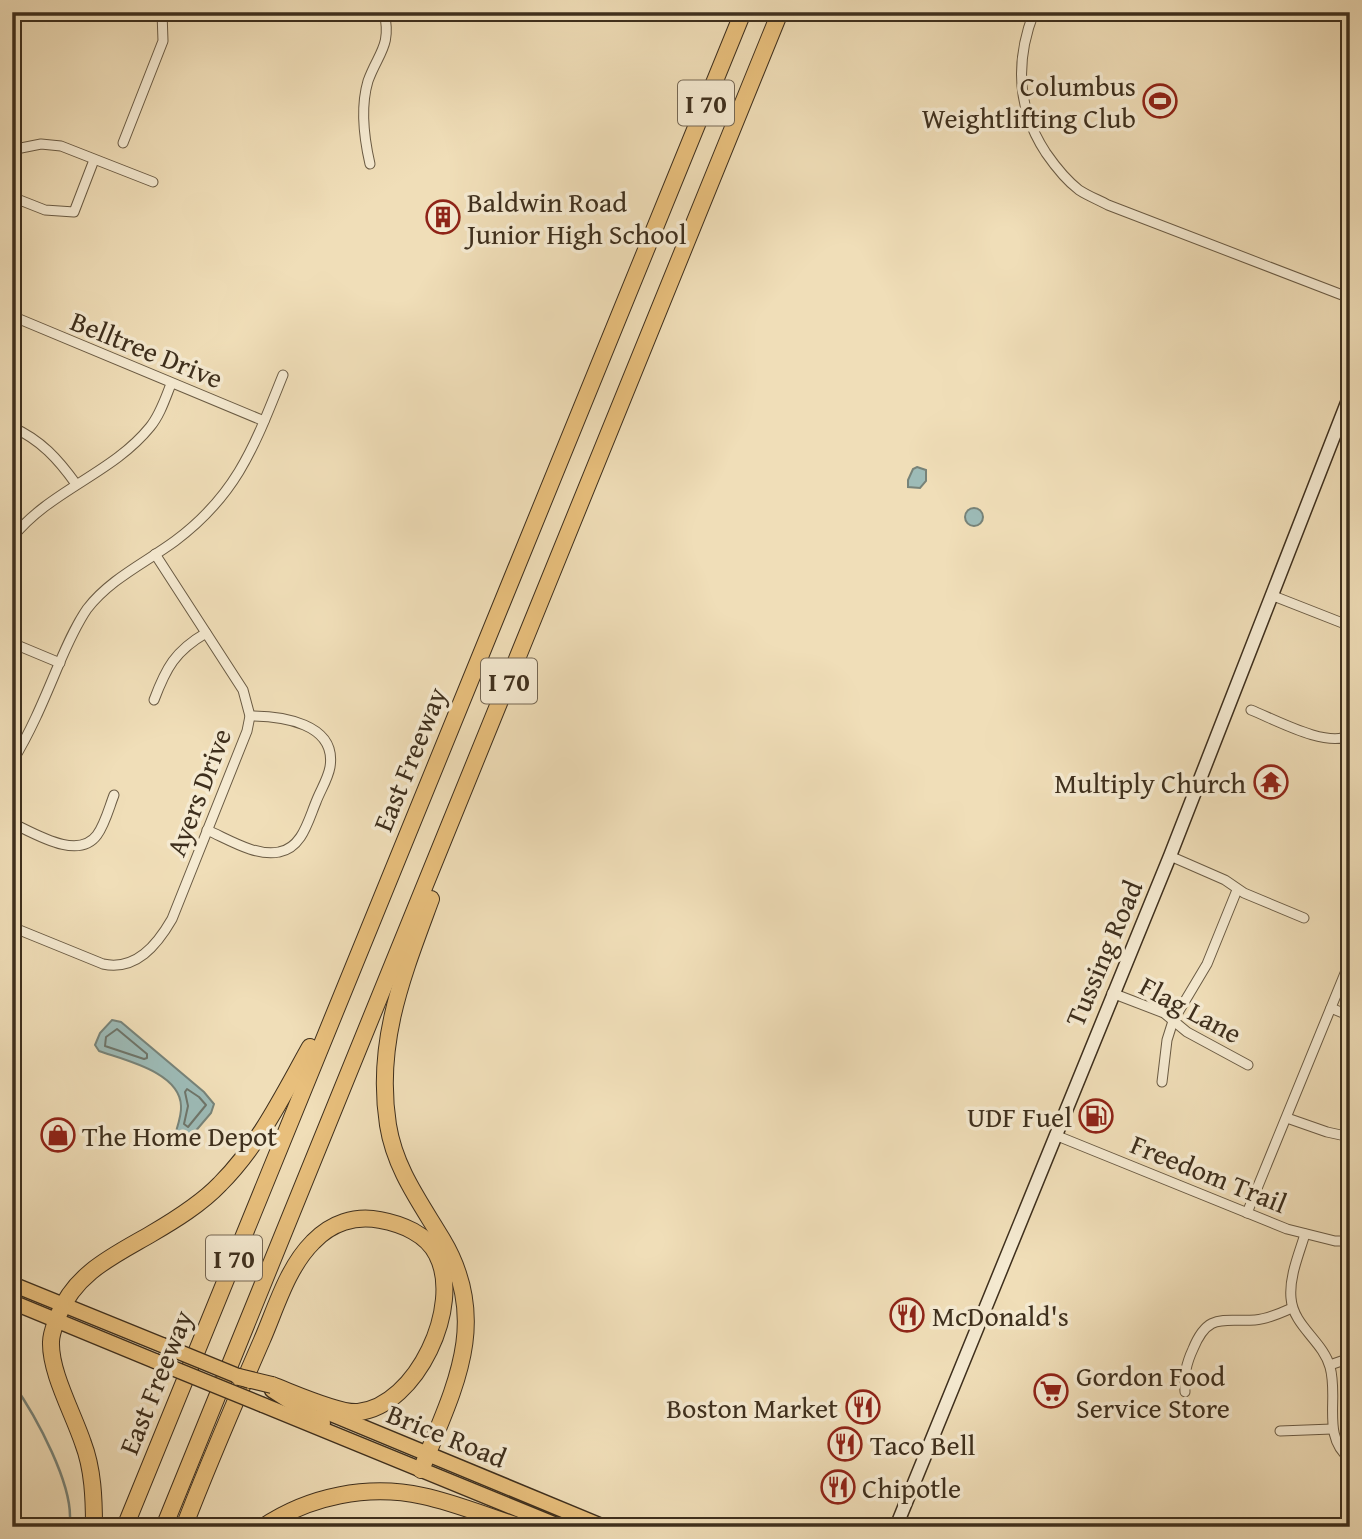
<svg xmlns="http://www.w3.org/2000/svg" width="1362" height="1539" viewBox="0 0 1362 1539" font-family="'Gentium Book Plus',serif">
<rect width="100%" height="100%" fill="#f0deb8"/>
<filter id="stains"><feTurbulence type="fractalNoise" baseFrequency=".00286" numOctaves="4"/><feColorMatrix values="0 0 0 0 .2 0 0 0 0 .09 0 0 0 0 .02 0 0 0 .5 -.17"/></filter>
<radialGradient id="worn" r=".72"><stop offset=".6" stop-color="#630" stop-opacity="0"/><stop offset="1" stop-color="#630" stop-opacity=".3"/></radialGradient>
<g fill="#9dbbb7" stroke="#778379" stroke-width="2">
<polygon points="917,467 926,470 926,481 920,488 908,487 908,480 913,469"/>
<circle cx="974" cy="517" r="9"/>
<path d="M112,1020L121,1022L204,1092L214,1104L211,1113L182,1147L175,1148L173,1143C175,1132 182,1117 181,1106C180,1072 124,1060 99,1051L95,1045L100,1033Z"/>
</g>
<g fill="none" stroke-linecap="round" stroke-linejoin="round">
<g stroke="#6e756a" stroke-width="2">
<polygon points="117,1029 147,1054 147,1058 144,1059 105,1046 106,1037"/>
<polygon points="187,1089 199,1097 206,1105 188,1127 184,1124 188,1106 185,1092"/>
</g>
<path stroke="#778379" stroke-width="2.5" d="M12,1382C34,1413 77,1489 69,1527"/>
<defs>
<g id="minor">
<path d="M1034,12C1015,61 1017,109 1046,153C1055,166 1066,180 1079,190C1088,196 1099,200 1108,205L1350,298"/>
<polyline points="123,143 163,41 162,12"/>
<polyline points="21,148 41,144 61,146 153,182"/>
<path d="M370,164C364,138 360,108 368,81C378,53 392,46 384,12"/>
<polyline points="12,197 45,210 74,212 94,160"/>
<polyline points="12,316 264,421"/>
<path d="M12,427C41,440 58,459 76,484"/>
<path d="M12,538C50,490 112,474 150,427C160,415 165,399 171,384"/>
<polyline points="1271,595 1350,626"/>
<polyline points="12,643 60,663"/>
<path d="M154,700C166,668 175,651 206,633"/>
<path d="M1251,710C1274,719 1328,749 1350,735"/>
<path d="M12,762C30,733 43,702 56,671C65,650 74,628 87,609C110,579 145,563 175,541C238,494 255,444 283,375"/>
<path d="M12,823C34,833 78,861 97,835C105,824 109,808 114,795"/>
<path d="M207,830C228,839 256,857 279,852C302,848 308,821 316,802C320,791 328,779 330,767C337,723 281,716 250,716"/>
<polyline points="1170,856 1225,880 1244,893 1304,918"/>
<path d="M12,927L103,964C136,971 157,945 172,919L247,731L250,716L243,690L155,554"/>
<polyline points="1112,993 1164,1013 1187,1032 1248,1065"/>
<polyline points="1331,1008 1350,1016"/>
<polyline points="1162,1082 1167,1040 1173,1021 1207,964 1237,890"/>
<polyline points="1287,1118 1327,1132 1350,1137"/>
<polyline points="1055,1135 1287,1229 1335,1241 1350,1241"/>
<polyline points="1247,1213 1350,961"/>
<path d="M1305,1234C1299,1254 1289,1277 1291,1298C1293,1326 1323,1341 1330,1367C1339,1399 1321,1436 1350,1459"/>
<polyline points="1330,1365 1350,1358"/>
<path d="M1185,1392C1184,1375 1186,1364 1193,1349C1208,1312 1223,1322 1255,1320C1268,1319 1281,1313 1292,1308"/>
<polyline points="1280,1431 1332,1429"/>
</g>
<polyline id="secondary" points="896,1527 1170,856 1350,395"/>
<g id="primary">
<polyline points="12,1284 162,1345"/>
<polyline points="12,1302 155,1361"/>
<polyline points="272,1390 323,1423"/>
<polyline points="263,1405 561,1527"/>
<polyline points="324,1411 604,1527"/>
</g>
<g id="motorway">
<path d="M421,1470C453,1390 492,1322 442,1239C420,1202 395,1169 388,1125C375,1042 403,975 431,899"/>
<path d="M94,1527C94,1499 93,1469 83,1443C73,1413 50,1372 51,1342C51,1333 55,1325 58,1316C75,1273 113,1256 151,1234C175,1220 201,1204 220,1184C259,1145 283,1095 310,1047"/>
<polyline points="125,1527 743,12"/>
<polyline points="164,1527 780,12"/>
<path d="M184,1527C208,1464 235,1402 262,1340C276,1308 287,1268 313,1242C331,1223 355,1215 380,1220C402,1224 427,1234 437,1255C463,1305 417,1406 358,1412C339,1414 291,1392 272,1385"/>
<path d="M263,1527C309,1496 368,1484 423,1496C456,1503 489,1517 521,1527"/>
</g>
</defs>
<use href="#minor" stroke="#6a5b44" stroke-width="11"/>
<use href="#secondary" stroke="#3e2f1d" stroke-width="15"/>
<use href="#primary" stroke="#3e2f1d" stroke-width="17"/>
<use href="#motorway" stroke="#3e2f1d" stroke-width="18"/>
<use href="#minor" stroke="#f5ead1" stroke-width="9"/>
<use href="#secondary" stroke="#f5ead1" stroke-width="12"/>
<use href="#primary" stroke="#e8bf7c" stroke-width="14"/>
<use href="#motorway" stroke="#e8bf7c" stroke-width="16"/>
<defs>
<g id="primary-bridge">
<polyline points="162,1345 250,1381"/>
<polyline points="155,1361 263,1405"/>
</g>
<polyline id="motorway-bridge" points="239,1377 272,1385"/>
</defs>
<use href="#primary-bridge" stroke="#3e2f1d" stroke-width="17" stroke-linecap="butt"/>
<use href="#motorway-bridge" stroke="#3e2f1d" stroke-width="18" stroke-linecap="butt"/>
<use href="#primary-bridge" stroke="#e8bf7c" stroke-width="14"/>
<use href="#motorway-bridge" stroke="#e8bf7c" stroke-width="16"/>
</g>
<defs>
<symbol id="stadium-ring" viewBox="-11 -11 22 22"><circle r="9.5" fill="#f5ead1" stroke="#8f2418" stroke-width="1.5"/><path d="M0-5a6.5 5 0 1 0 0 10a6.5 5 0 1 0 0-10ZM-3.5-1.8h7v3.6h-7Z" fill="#8f2418"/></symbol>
<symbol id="building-ring" viewBox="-11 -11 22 22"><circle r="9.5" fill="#f5ead1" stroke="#8f2418" stroke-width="1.5"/><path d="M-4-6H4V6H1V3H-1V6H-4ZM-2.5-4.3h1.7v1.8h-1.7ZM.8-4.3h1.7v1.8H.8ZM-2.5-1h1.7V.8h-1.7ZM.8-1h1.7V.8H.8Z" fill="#8f2418"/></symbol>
<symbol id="temple-ring" viewBox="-11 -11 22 22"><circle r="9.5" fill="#f5ead1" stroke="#8f2418" stroke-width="1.5"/><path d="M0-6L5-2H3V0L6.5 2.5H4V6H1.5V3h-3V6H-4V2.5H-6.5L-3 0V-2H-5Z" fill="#8f2418"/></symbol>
<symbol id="fuel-ring" viewBox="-11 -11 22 22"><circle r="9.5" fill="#f5ead1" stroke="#8f2418" stroke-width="1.5"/><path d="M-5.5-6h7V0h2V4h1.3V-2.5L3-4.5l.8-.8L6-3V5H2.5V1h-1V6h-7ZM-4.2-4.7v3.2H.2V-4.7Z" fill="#8f2418"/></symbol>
<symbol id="shop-ring" viewBox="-11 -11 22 22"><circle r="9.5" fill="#f5ead1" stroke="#8f2418" stroke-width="1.5"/><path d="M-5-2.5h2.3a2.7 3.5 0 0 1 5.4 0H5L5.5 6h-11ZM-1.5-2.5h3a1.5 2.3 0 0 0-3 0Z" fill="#8f2418"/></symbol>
<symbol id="restaurant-ring" viewBox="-11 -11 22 22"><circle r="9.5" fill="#f5ead1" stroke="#8f2418" stroke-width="1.5"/><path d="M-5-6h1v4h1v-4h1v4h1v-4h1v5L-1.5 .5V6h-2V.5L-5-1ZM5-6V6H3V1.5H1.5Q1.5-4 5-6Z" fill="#8f2418"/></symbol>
<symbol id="supermarket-ring" viewBox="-11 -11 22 22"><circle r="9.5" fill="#f5ead1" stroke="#8f2418" stroke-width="1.5"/><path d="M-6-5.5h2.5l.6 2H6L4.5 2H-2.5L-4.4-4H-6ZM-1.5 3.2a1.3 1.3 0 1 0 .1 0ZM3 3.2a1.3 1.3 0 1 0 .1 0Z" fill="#8f2418"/></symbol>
</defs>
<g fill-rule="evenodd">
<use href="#stadium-ring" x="1141" y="82" width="38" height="38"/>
<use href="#building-ring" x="424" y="198" width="38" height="38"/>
<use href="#temple-ring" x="1252" y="763" width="38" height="38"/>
<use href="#fuel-ring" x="1077" y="1097" width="38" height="38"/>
<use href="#shop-ring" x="39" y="1116" width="38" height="38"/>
<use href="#restaurant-ring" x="888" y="1296" width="38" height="38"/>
<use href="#supermarket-ring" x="1032" y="1372" width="38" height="38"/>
<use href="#restaurant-ring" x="844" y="1388" width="38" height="38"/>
<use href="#restaurant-ring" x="826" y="1425" width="38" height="38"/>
<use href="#restaurant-ring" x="819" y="1468" width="38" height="38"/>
</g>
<g text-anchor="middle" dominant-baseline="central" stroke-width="7" stroke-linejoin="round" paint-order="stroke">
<g fill="#f5ead1" stroke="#756753" stroke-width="2">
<rect x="678" y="80.5" width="56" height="45" rx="5"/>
<rect x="481" y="658.5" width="56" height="45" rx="5"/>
<rect x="206" y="1235.5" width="56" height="45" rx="5"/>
</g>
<g font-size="26" font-weight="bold" fill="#3e2f1d">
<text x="706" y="103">I 70</text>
<text x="509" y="681">I 70</text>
<text x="234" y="1258">I 70</text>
</g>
<g font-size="28" fill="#3e2f1d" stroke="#f5ead1" text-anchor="start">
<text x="1136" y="85" text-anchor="end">Columbus<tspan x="1136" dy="32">Weightlifting Club</tspan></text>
<text x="467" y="201">Baldwin Road<tspan x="467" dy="32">Junior High School</tspan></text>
<text x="1246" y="782" text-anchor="end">Multiply Church</text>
<text x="1072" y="1116" text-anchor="end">UDF Fuel</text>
<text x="82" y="1135">The Home Depot</text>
<text x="932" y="1315">McDonald's</text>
<text x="1076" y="1375">Gordon Food<tspan x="1076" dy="32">Service Store</tspan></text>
<text x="838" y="1407" text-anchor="end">Boston Market</text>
<text x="870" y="1444">Taco Bell</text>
<text x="862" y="1487">Chipotle</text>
</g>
<g font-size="28" fill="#3e2f1d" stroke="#f5ead1">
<text transform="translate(147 349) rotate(22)">Belltree Drive</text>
<text transform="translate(409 759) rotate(-68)">East Freeway</text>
<text transform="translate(198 792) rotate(-69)">Ayers Drive</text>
<text transform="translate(1103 953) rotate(-67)">Tussing Road</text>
<text transform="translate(1191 1009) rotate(28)">Flag Lane</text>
<text transform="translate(1209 1173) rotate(22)">Freedom Trail</text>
<text transform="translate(155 1382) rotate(-68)">East Freeway</text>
<text transform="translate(447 1435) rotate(22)">Brice Road</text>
</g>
</g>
<rect width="1362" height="1539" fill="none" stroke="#f0deb8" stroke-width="42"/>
<rect x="14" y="14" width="1334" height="1511" fill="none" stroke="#3e2f1d" stroke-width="3.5"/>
<rect x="21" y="21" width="1320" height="1497" fill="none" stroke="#3e2f1d" stroke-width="2"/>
<rect width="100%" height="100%" filter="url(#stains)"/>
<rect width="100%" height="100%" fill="url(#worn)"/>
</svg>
